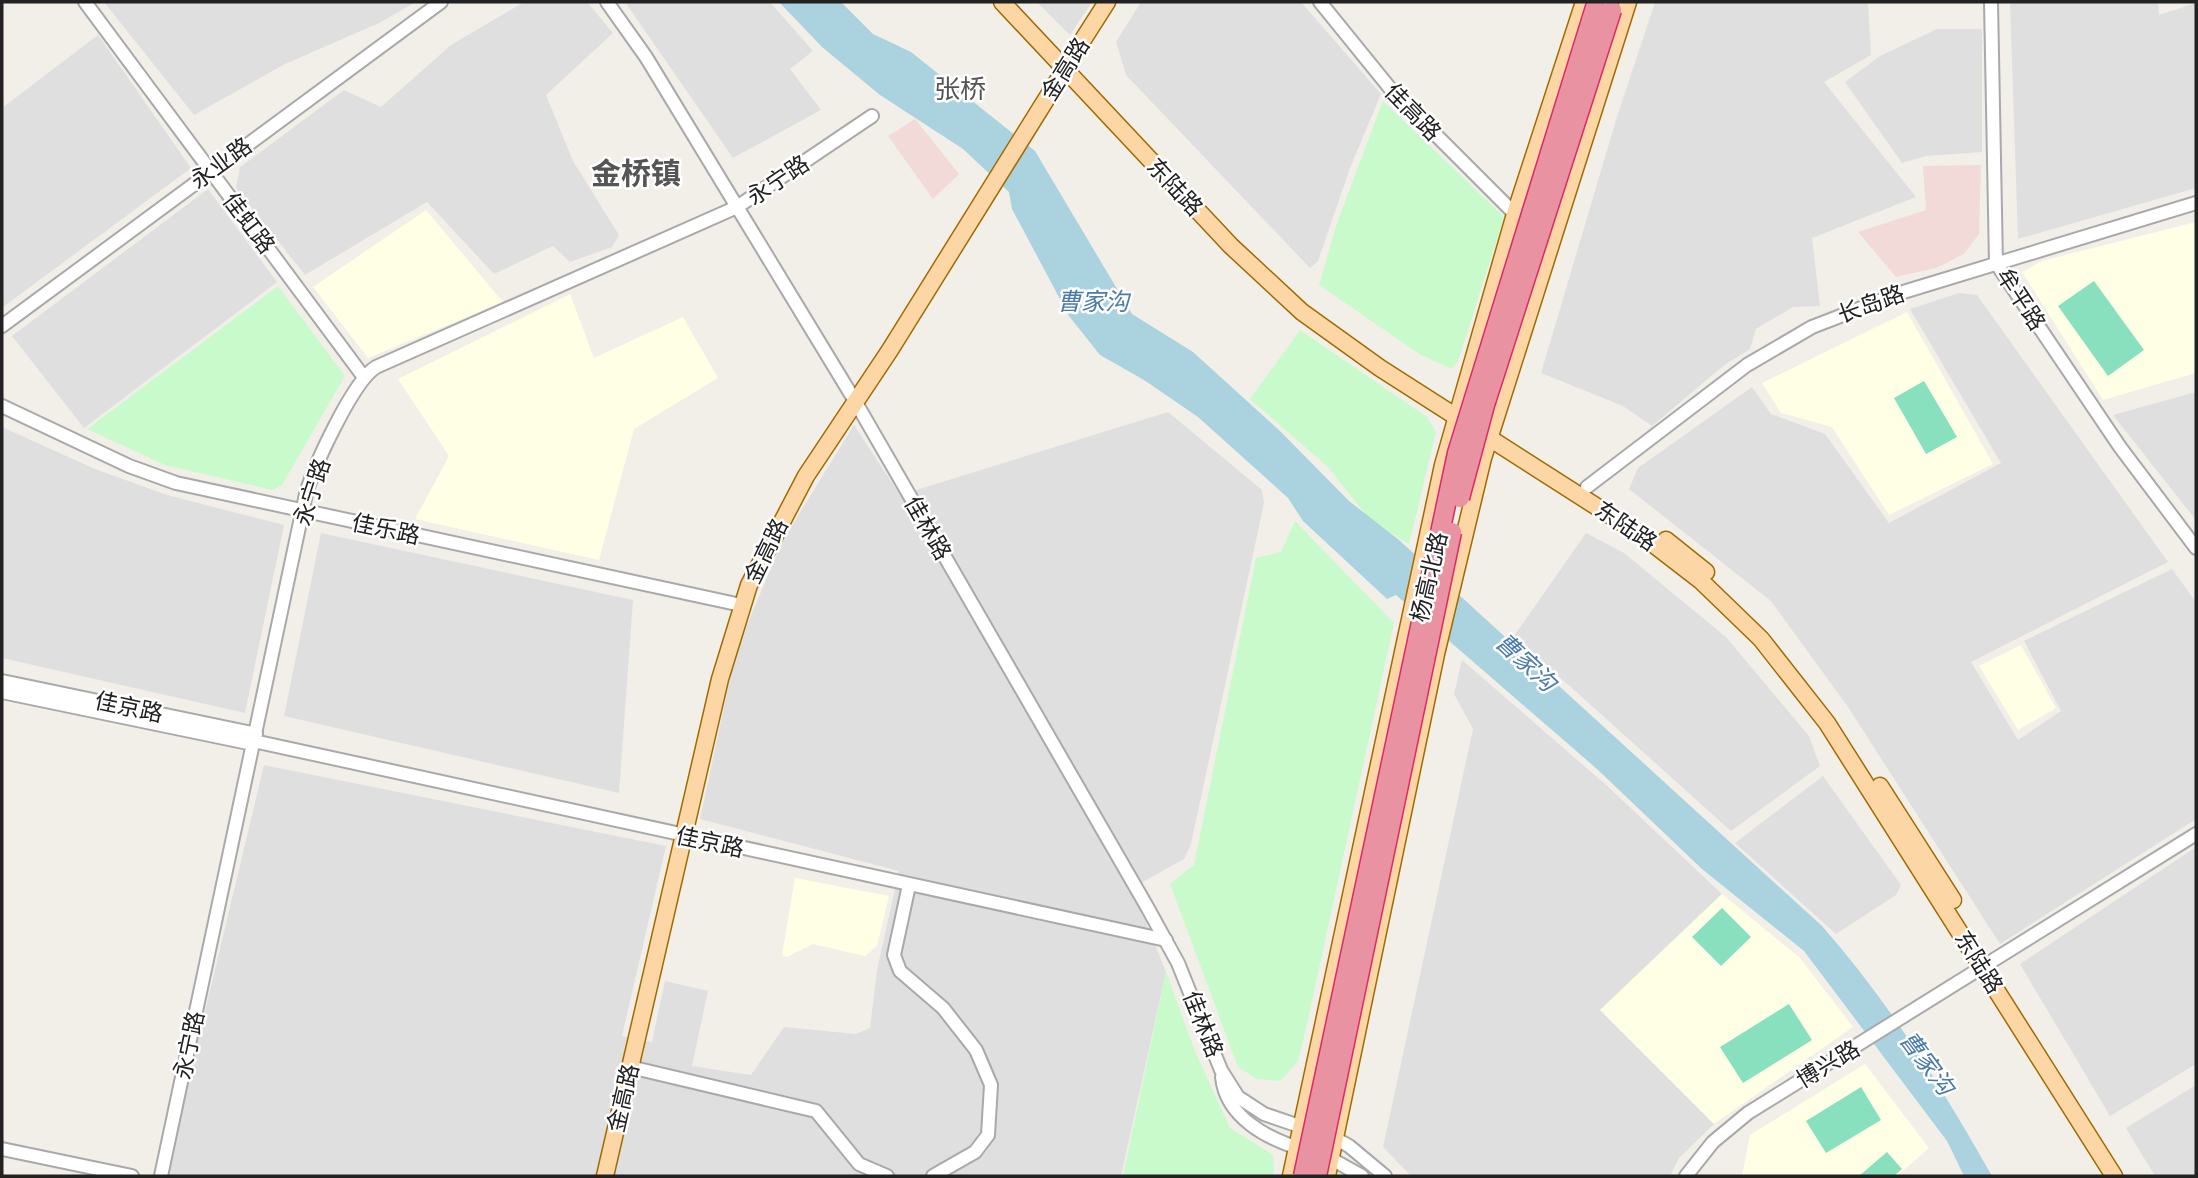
<svg xmlns="http://www.w3.org/2000/svg" width="2198" height="1178" viewBox="0 0 2198 1178" font-family="Poppins,'Noto Sans SC',sans-serif">
<rect width="100%" height="100%" fill="#f2efe9"/>
<g fill="#e0dfdf">
<polygon points="104,2 416,2 379,23 283,65 194,115"/>
<polygon points="524,2 587,2 613,33 546,95 573,161 619,235 612,247 570,262 553,246 494,274 427,202 305,275 236,188 240,167 344,90 381,107 451,45"/>
<polygon points="625,2 770,2 813,51 790,69 821,110 733,158"/>
<polygon points="1037,2 1092,2 1070,35"/>
<polygon points="1141,2 1301,2 1381,94 1350,168 1318,261 1310,268 1126,75 1116,42"/>
<polygon points="1655,2 1868,2 1871,55 1824,82 1916,197 1812,238 1820,306 1793,307 1756,329 1750,349 1723,366 1652,426 1623,406 1541,373 1616,120"/>
<polygon points="2010,2 2158,2 2159,15 2196,3 2196,188 2018,239"/>
<polygon points="1937,29 1982,29 1982,152 1926,156 1902,163 1845,82 1880,56"/>
<polygon points="98,35 191,168 3,307 2,108"/>
<polygon points="208,189 277,282 84,428 12,336"/>
<polygon points="1959,293 1977,295 2168,562 1971,662 2018,740 2061,711 2024,641 2172,569 2196,602 2196,819 2000,944 1848,707 1771,601 1629,489 1638,468 1752,387 1771,414 1825,434 1889,523 2001,463 1910,309"/>
<polygon points="2196,392 2196,520 2113,415"/>
<polygon points="1168,412 1262,490 1264,503 1191,844 1184,859 1132,888 1166,972 1121,1176 177,1176 166,1174 264,765 666,846 622,1036 652,1042 665,981 708,991 692,1066 751,1075 784,1027 856,1034 870,1028 877,970 899,871 700,819 736,651 783,540 854,425 900,495"/>
<polygon points="2,427 95,469 167,495 284,525 245,713 2,658"/>
<polygon points="321,533 633,600 619,793 284,716"/>
<polygon points="1586,533 1624,553 1726,637 1809,736 1820,766 1731,831 1514,636"/>
<polygon points="1462,660 1605,784 1722,894 1600,1010 1714,1124 1679,1158 1670,1176 1411,1176 1383,1147 1473,729 1454,694"/>
<polygon points="1823,776 1901,885 1896,895 1836,934 1735,843"/>
<polygon points="2196,847 2196,1064 2110,1116 2020,964"/>
<polygon points="2196,1085 2196,1176 2155,1176 2126,1128"/>
</g>
<g fill="#f2dad9">
<polygon points="915,119 959,174 933,199 888,136"/>
<polygon points="1981,165 1979,234 1964,254 1936,268 1896,277 1858,232 1926,210 1923,166"/>
</g>
<g fill="#ffffe5">
<polygon points="426,210 503,302 368,358 313,287"/>
<polygon points="2196,222 2196,373 2103,400 2022,272 2042,261"/>
<polygon points="570,294 594,358 683,317 718,378 634,429 599,560 415,519 449,456 398,379"/>
<polygon points="1907,312 1993,464 1889,515 1832,427 1781,413 1762,383"/>
<polygon points="2021,645 2056,708 2018,730 1979,666"/>
<polygon points="795,878 889,896 877,946 865,956 813,944 787,957 782,955"/>
<polygon points="1722,894 1800,958 1853,1027 1714,1124 1600,1010"/>
<polygon points="1865,1064 1929,1148 1897,1176 1742,1176 1750,1135"/>
</g>
<g fill="#c8facc">
<polygon points="1383,101 1504,217 1458,361 1452,369 1421,355 1319,285 1337,223"/>
<polygon points="278,286 345,376 282,485 273,490 165,465 87,429"/>
<polygon points="1300,330 1427,417 1436,432 1409,544 1371,521 1328,467 1250,399"/>
<polygon points="1295,521 1394,623 1305,1033 1298,1061 1280,1081 1257,1079 1238,1067 1170,884 1194,865 1256,558 1281,552"/>
<polygon points="1166,972 1195,1051 1230,1128 1273,1155 1274,1176 1123,1176"/>
</g>
<g fill="#88e0be">
<polygon points="2094,281 2144,350 2108,376 2058,306"/>
<polygon points="1924,381 1957,437 1926,454 1894,398"/>
<polygon points="1722,908 1751,937 1721,966 1692,937"/>
<polygon points="1789,1004 1812,1040 1743,1083 1720,1047"/>
<polygon points="1861,1087 1881,1120 1826,1153 1806,1121"/>
<polygon points="1887,1152 1902,1169 1894,1176 1859,1176"/>
</g>
<path fill="#aad3df" d="M779,2H841L873,34L911,52L1035,151L1132,314L1193,352L1280,431L1349,501L1399,540L1822,926C1889,1002 1942,1088 1992,1176H1964L1947,1141L1804,951L1702,869L1597,769L1396,595L1387,599L1303,521L1288,498L1198,417L1144,380L1100,355L1069,316L1012,209L1009,192L963,149L880,95L822,47Z"/>
<g fill="none" stroke-linecap="round" stroke-linejoin="round">
<defs>
<g id="minor">
<polyline points="85,2 363,376"/>
<polyline points="607,2 646,57 855,401 1146,905 1178,963 1221,1070 1238,1097 1264,1114 1308,1129"/>
<polyline points="1320,2 1393,92 1515,214"/>
<polyline points="1991,2 1996,263 2120,447 2196,548"/>
<polyline points="2,326 441,2"/>
<polyline points="2,406 129,466 176,483 741,605"/>
<polyline points="1587,487 1747,365 1812,327 1900,293 2196,203"/>
<polyline points="2,681 256,734"/>
<polyline points="2,692 253,744"/>
<polyline points="254,741 1166,940"/>
<polyline points="909,885 894,955 900,971 943,1008 976,1050 991,1085 988,1135 975,1152 933,1176"/>
<polyline points="630,1067 816,1111 859,1164 887,1176"/>
<path d="M1222,1077C1226,1118 1269,1140 1305,1150"/>
<polyline points="1329,1135 1349,1146 1385,1176"/>
<polyline points="2,1149 132,1176"/>
<polyline points="1326,1156 1362,1176"/>
<path d="M161,1176L306,494C314,466 353,381 376,367L737,207L872,116"/>
<polyline points="1686,1176 1713,1142 1748,1113 2196,834"/>
</g>
<g id="major">
<polyline points="1002,2 1231,246 1302,312 1380,368 1644,537 1701,581 1761,639 1827,723 2114,1176"/>
<polyline points="1070,60 1107,2"/>
<polyline points="1666,540 1706,572"/>
<polyline points="1880,786 1953,900"/>
<polyline points="605,1176 720,679 749,585 806,476 890,350 1065,69"/>
<polyline points="1291,1176 1443,465 1515,214 1584,2"/>
<polyline points="1327,1176 1436,654 1483,458 1628,2"/>
</g>
</defs>
<use href="#minor" stroke="#a9a9a9" stroke-width="16"/>
<use href="#major" stroke="#a06b00" stroke-width="19"/>
<use href="#minor" stroke="#fff" stroke-width="12"/>
<use href="#major" stroke="#fcd6a4" stroke-width="16"/>
<defs>
<g id="highway-bridge">
<polyline points="1460,498 1485,405 1612,10"/>
<polyline points="1303,1176 1457,453 1596,4"/>
<polyline points="1317,1176 1452,532"/>
</g>
</defs>
<use href="#highway-bridge" stroke="#dc2a67" stroke-width="21" stroke-linecap="butt"/>
<use href="#highway-bridge" stroke="#e892a2" stroke-width="18"/>
</g>
<g text-anchor="middle" dominant-baseline="central" stroke-width="5" stroke-linejoin="round" paint-order="stroke">
<g font-size="23" fill="#222" stroke="#fff">
<text transform="translate(1065 69) rotate(-58)">金高路</text>
<text transform="translate(1413 112) rotate(46)">佳高路</text>
<text transform="translate(221 163) rotate(-36)">永业路</text>
<text transform="translate(778 180) rotate(-34)">永宁路</text>
<text transform="translate(1175 187) rotate(47)">东陆路</text>
<text transform="translate(249 223) rotate(53)">佳虹路</text>
<text transform="translate(2021 299) rotate(57)">牟平路</text>
<text transform="translate(1871 304) rotate(-20)">长岛路</text>
<text transform="translate(312 492) rotate(-72)">永宁路</text>
<text transform="translate(1626 526) rotate(34)">东陆路</text>
<text transform="translate(928 528) rotate(60)">佳林路</text>
<text transform="translate(386 529) rotate(12)">佳乐路</text>
<text transform="translate(766 551) rotate(-64)">金高路</text>
<text transform="translate(1429 577) rotate(-77)">杨高北路</text>
<text transform="translate(129 707) rotate(12)">佳京路</text>
<text transform="translate(710 842) rotate(12)">佳京路</text>
<text transform="translate(1979 962) rotate(58)">东陆路</text>
<text transform="translate(1203 1024) rotate(68)">佳林路</text>
<text transform="translate(189 1045) rotate(-78)">永宁路</text>
<text transform="translate(1828 1064) rotate(-31)">博兴路</text>
<text transform="translate(623 1098) rotate(-77)">金高路</text>
</g>
<g font-size="24" font-style="italic" fill="#4a7aab" stroke="#fff">
<text x="1093" y="301">曹家沟</text>
<text transform="translate(1526 662) rotate(43)">曹家沟</text>
<text transform="translate(1927 1063) rotate(53)">曹家沟</text>
</g>
<g font-size="26" fill="#555" stroke="#fff">
<text x="960" y="89">张桥</text>
</g>
<g font-size="30" font-weight="bold" fill="#555" stroke="#fff">
<text x="636" y="173">金桥镇</text>
</g>
</g>
<rect width="2198" height="1178" fill="none" stroke="#222222" stroke-width="7"/>
</svg>
